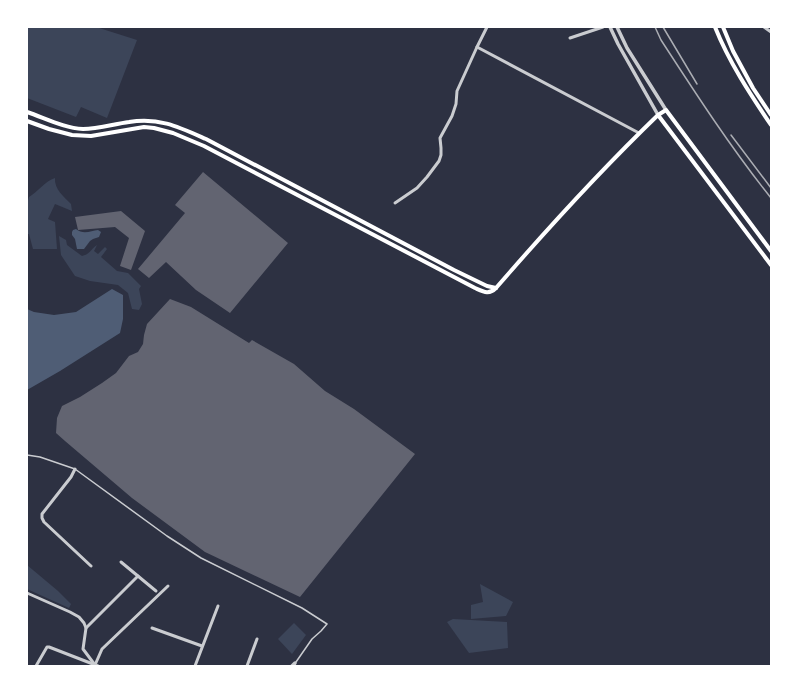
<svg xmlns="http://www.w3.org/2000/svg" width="798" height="693" viewBox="0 0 798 693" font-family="Cabin,sans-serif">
<rect width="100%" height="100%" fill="#2d3142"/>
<g fill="#3c4559">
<polygon points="27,27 96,27 137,40 107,118 81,107 76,117 27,98"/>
<path d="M55,178C54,189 64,197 71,204L72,211L55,204L48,219L55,222L57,249H33L29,234H27V204L29,197C38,192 45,181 55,178Z"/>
<path d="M59,236L66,240L67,245L82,256C90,254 90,250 97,245L94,251L98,254L105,247L107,249L101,257L117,271L128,273L141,286L139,289L142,304L139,310L132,309L128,293L118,285L90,281L75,276L61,255Z"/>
<polygon points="27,565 58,591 71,604 69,608 27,589"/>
<polygon points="480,584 513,602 506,616 471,619 471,605 483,602"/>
<polygon points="453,619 507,622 508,648 469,653 447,622"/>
<polygon points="294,623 306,635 292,654 278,639"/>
</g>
<g fill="#4f5d75">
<path d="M76,229C83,235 91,231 98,230L101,232L99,237L93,239L90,241L84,249H77L75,239L72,235V232L73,230Z"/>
<polygon points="112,289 123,295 123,319 120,333 60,371 27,390 27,309 34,312 54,315 76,312"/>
</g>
<g fill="#626471">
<polygon points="203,172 288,243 230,313 196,290 166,262 149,278 138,269 185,213 175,205"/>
<polygon points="121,211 145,231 131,270 120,266 129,238 115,227 78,230 75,217"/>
<polygon points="170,299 191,307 249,343 252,340 294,364 325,391 354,409 415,454 300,597 205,552 132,498 65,441 56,433 57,418 62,406 80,397 102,383 116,373 129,356 138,352 143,344 144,335 147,324"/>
</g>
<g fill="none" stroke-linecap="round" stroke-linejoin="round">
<polyline stroke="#caccd0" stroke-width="1.5" points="27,455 40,457 75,469 167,536 201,558 302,608 327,624 321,631 312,639 296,662"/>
<g stroke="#caccd0" stroke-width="3">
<polyline points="764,27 771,32"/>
<polyline points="570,38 603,27"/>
<polyline points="477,47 639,133"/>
<polyline points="395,203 417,188 427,177 439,161 441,155 441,148 440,138 452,116 456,104 457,91 477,47 487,27"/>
<polyline points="75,469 71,477 42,514 42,518 44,522 91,566"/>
<polyline points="121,562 156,591"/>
<polyline points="27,593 70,612 79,617 84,623 86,628 83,649 95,665"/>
<polyline points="86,628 138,576"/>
<polyline points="152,628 202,646"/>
<polyline points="95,665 102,649 168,586"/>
<polyline points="36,666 47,647 49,647 98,666"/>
<polyline points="195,666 218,606"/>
<polyline points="247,666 257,639"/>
</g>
<g stroke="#caccd0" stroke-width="3.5">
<polyline points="610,27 618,44 658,115"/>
<polyline points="617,27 627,48 666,110"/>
<polyline points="292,666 295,663"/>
</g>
<g stroke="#fff" stroke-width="4">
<path d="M715,27C729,62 750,94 771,125"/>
<polyline points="723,27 733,51 753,88 771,115"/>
<path d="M27,112C45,118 64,128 83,129C98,129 114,124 129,122C159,117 179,127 206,139L454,270L487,286L496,288"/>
<polyline points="658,115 771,265"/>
<path d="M27,121L49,129L72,135L91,136L144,127L154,128L173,133L204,146L475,288C484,292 489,295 496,288C548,228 601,170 658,115L666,110L771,251"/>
</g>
<g stroke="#abadb3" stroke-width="1.5">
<path d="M655,27L661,40C696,94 731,148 771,198"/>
<polyline points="663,27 697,84"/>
<polyline points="731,135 771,188"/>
</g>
</g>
<rect width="798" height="693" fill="none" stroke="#ffffff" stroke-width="56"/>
</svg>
